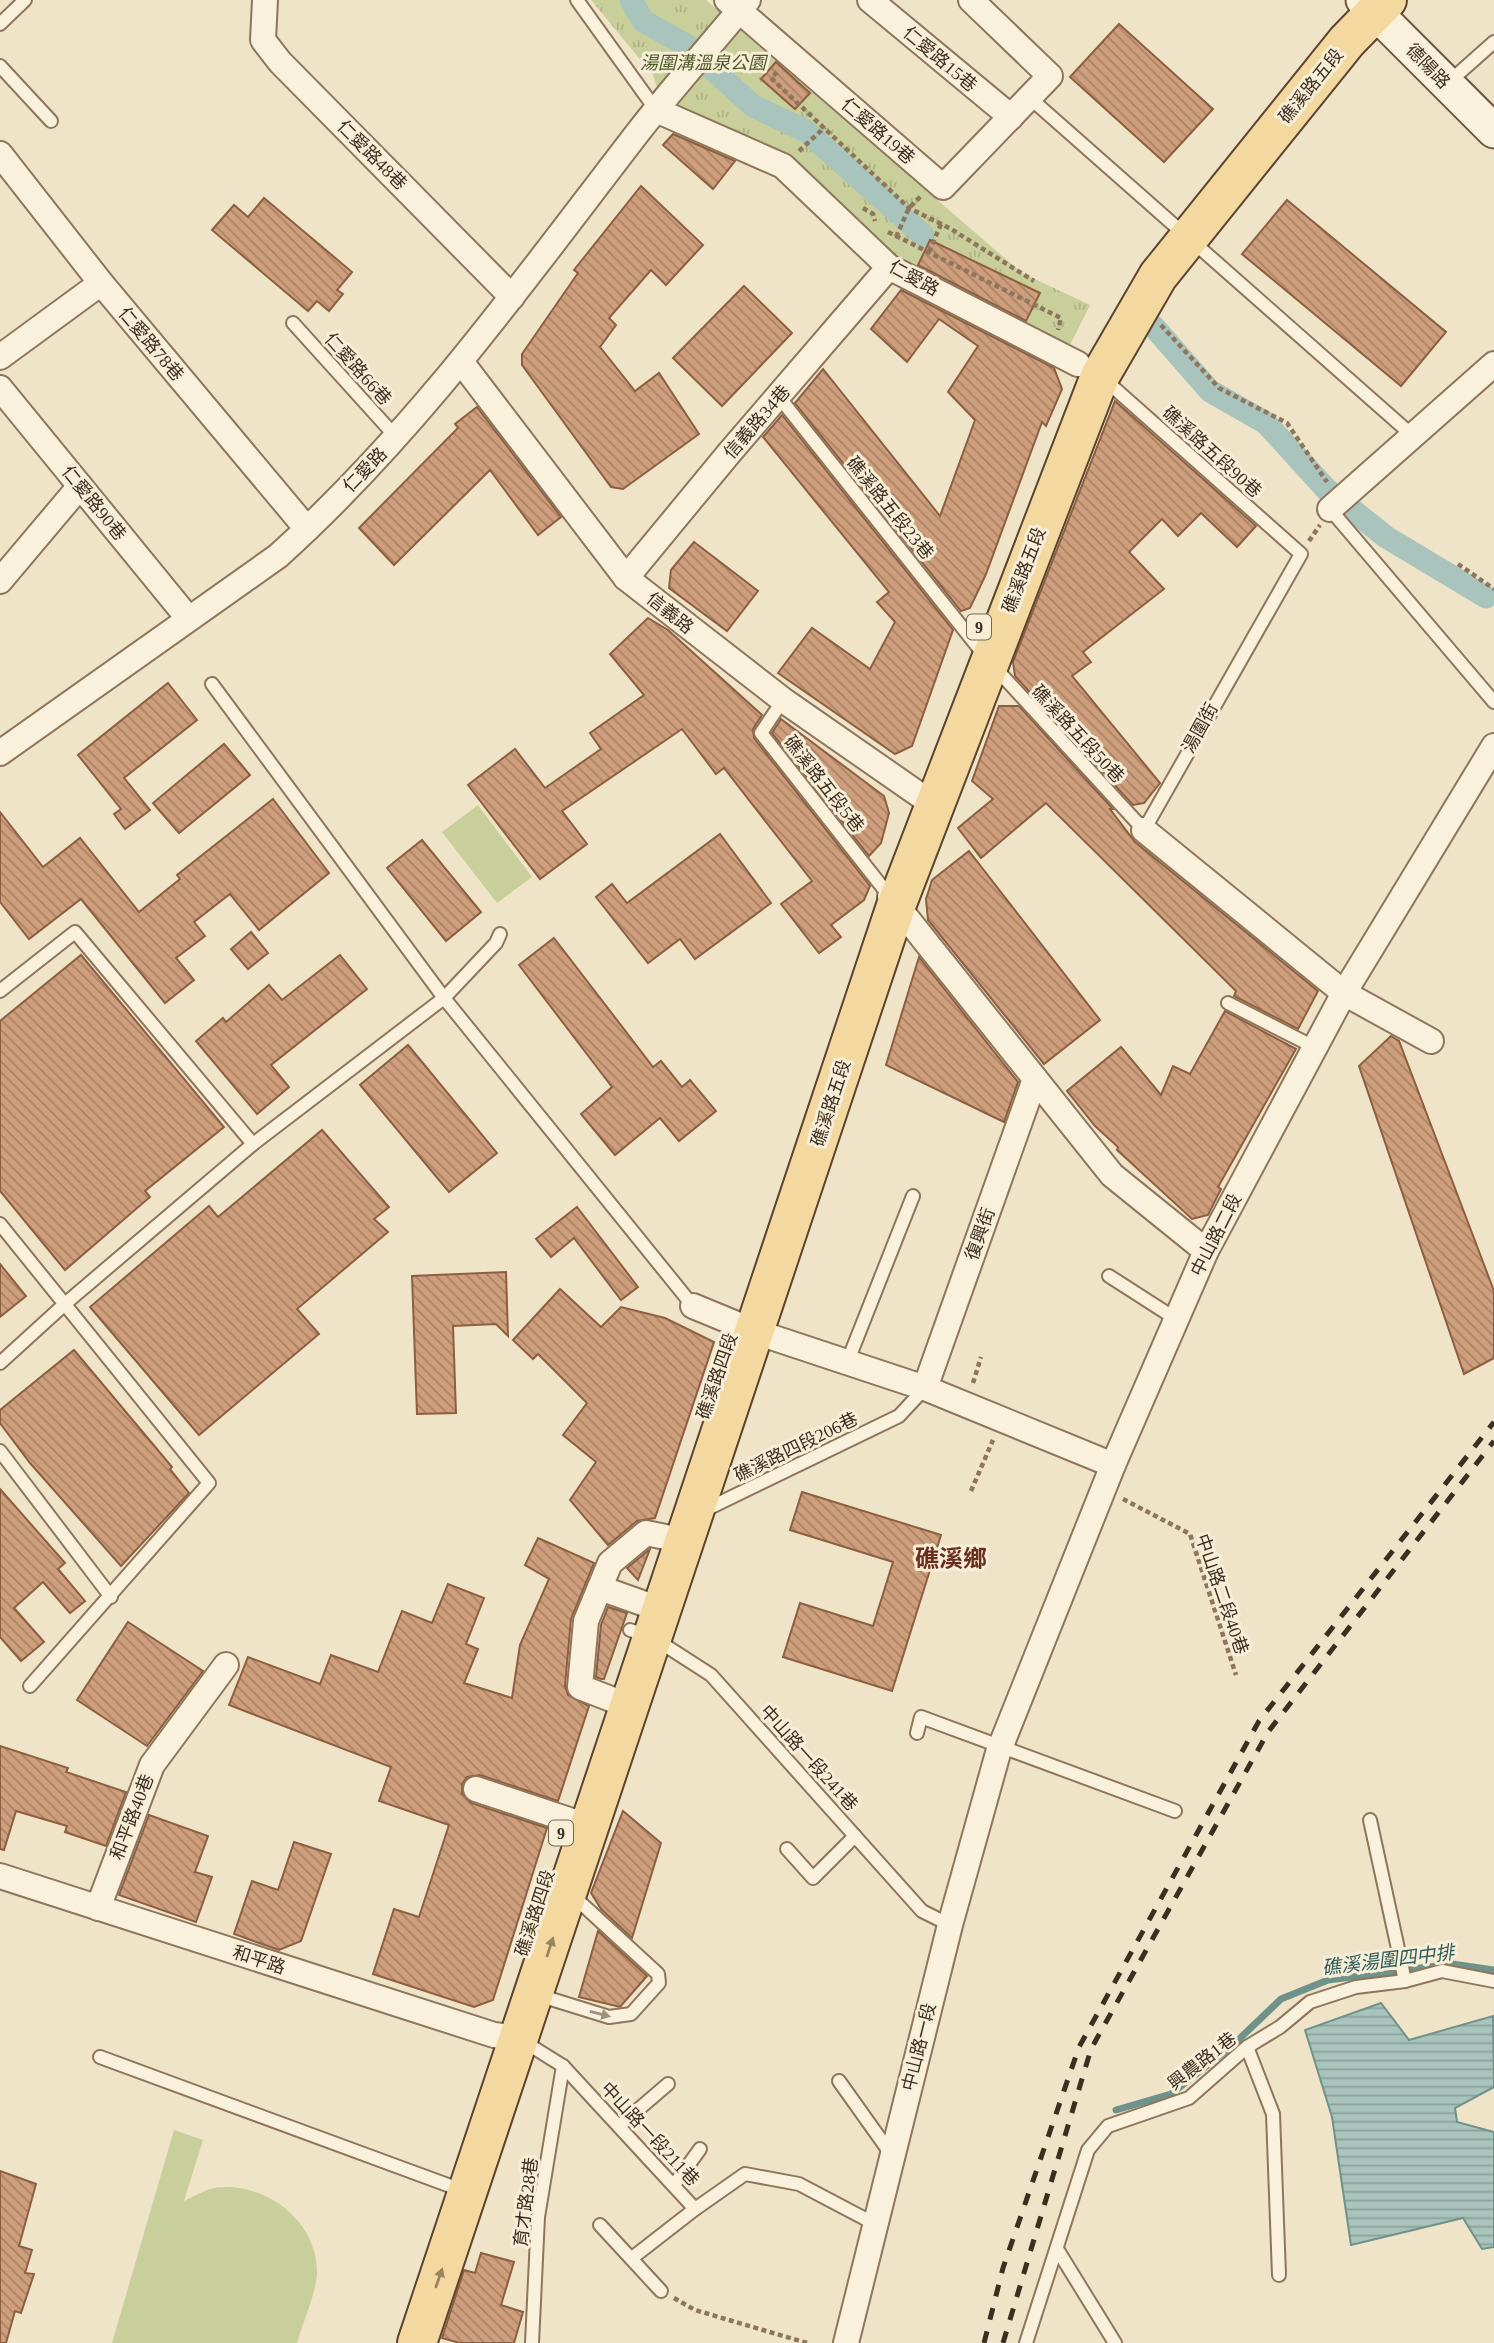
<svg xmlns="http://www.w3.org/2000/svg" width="1494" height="2343" viewBox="0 0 1494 2343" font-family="'Times New Roman','Noto Sans TC',serif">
<defs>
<pattern id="park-tufts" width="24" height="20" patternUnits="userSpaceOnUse" patternTransform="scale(1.75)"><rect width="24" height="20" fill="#c9cf9b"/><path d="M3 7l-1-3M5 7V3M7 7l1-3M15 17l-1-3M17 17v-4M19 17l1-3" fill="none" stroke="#aeb285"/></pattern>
<pattern id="water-rules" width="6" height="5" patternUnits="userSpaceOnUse" patternTransform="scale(1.75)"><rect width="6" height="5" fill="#a9c4bc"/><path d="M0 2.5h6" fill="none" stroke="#8ba098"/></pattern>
<pattern id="building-back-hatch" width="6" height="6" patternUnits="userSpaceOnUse" patternTransform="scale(1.75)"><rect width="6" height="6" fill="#cf9f7d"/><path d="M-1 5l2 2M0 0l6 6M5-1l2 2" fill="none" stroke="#a98266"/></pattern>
</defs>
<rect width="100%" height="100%" fill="#f0e4c8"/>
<g fill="#c9cf9b">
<polygon points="478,805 532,877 497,903 442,832"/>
<path d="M174,2130L203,2140L184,2201C197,2195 208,2187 224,2187C271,2186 319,2224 317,2275C315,2296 303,2322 297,2343H112Z"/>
</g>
<polygon fill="url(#park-tufts)" points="591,0 706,0 1022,273 1090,305 1069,347 898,260 760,140 661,100 653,75"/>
<polygon fill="url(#water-rules)" stroke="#6f938a" stroke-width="2" points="1381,2003 1409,2040 1493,2016 1494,2087 1455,2108 1457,2122 1494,2132 1494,2247 1482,2249 1463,2218 1351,2245 1332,2117 1305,2030"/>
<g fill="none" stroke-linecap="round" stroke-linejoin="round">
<polyline stroke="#6f938a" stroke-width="7" points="1116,2110 1171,2094 1234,2044 1281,1999 1328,1980 1452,1964 1494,1970"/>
<g stroke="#a9c4bc" stroke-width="23">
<polyline points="631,0 643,21 686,45 753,106 806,131 923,235"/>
<polyline points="1154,327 1210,391 1266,423 1326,489 1386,537 1486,597"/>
</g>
</g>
<g fill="url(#building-back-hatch)" stroke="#8d5f41" stroke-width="2">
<polygon points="1119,24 1213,109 1164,162 1070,77"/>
<polygon points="776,62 810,93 795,109 761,79"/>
<polygon points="673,134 735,161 713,189 663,145"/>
<polygon points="641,186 703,245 666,285 651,270 609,318 616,325 600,347 635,391 659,373 699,434 623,489 611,487 522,365 522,354 578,273 574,270"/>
<polygon points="264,198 352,272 337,290 343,294 329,311 317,301 308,311 212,230 234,205 248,217"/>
<polygon points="1287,200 1446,332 1401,386 1242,254"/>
<polygon points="930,240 1040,293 1026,321 918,265"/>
<polygon points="744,286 792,333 722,406 673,358"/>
<polygon points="901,290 1054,368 1062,389 1046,426 1042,422 986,574 970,608 961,611 795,403 823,369 940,516 975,420 948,392 978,346 939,319 907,362 871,329"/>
<polygon points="1115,401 1256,526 1237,547 1201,513 1178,536 1162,519 1129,552 1164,589 1083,652 1091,662 1072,676 1160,783 1144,803 1133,805 1015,676 1013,662"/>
<polygon points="477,407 561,517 538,535 490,470 394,565 359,528 458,428 455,424"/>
<polygon points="782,415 953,630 912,746 895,754 778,673 812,628 870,669 895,622 877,602 889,592 763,437"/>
<polygon points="694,542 758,591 727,631 669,588 671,570"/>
<polygon points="648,618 668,630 762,715 753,729 754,738 870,886 864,900 831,925 841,937 819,953 781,904 812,881 724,768 716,774 682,729 562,811 587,844 540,879 468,785 515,749 545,788 601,749 590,733 644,695 610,654"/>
<polygon points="168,683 197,720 124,778 150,810 125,829 114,814 121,809 78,755"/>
<polygon points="999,706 1019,706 1113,809 1110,809 1135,842 1318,991 1298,1029 1234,996 1236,991 1046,803 981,858 958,828 993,799 972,781"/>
<polygon points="781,719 884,796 889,813 881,843 869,856 772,733"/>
<polygon points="224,744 250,775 179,833 153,803"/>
<polygon points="273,799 329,873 259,930 230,894 194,922 205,936 176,958 194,980 165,1003 81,899 29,939 0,902 0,812 43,867 80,838 139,912 180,879 177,875"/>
<polygon points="720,834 771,903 695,959 680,939 648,963 596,897 612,884 627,903"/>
<polygon points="422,840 481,912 446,941 387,868"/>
<polygon points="969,851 1100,1020 1044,1064 928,920 926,899 932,880"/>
<polygon points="251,932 268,953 248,969 231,949"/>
<polygon points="554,938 653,1067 661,1061 682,1087 690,1080 716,1111 679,1141 660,1118 615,1155 581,1114 612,1087 519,965"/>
<polygon points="81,955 224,1127 145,1191 150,1197 65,1270 0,1191 0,1021"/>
<polygon points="340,955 367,989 271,1065 289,1087 257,1114 196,1041 223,1018 226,1022 269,985 282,1000"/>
<polygon points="919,957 1018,1082 1004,1122 886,1065"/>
<polygon points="1225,1011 1296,1049 1218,1187 1221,1189 1208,1215 1192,1219 1117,1150 1118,1147 1095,1126 1067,1091 1121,1047 1161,1095 1173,1066 1190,1074"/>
<polygon points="1391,1036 1399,1041 1494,1291 1494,1358 1464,1374 1359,1066"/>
<polygon points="408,1045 497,1153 449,1192 360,1085"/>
<polygon points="322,1130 389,1207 374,1219 388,1232 297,1309 319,1334 199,1435 90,1307 209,1206 218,1217"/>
<polygon points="577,1207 638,1287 621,1300 574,1238 551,1257 536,1239"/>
<polygon points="0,1264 26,1296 0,1317"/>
<polygon points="506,1272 508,1336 496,1324 453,1326 456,1413 417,1414 412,1276"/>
<polygon points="560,1289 601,1327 621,1307 665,1318 714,1342 655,1518 637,1521 608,1545 570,1500 596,1462 563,1435 587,1403 538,1354 533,1359 513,1340"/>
<polygon points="74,1350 172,1467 170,1469 189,1493 121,1566 30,1463 0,1423 0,1410"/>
<polygon points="0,1489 65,1563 58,1569 85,1601 70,1613 43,1582 14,1608 44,1642 21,1661 0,1637"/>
<polygon points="802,1492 941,1535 892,1691 783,1657 800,1603 873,1626 893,1562 790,1530"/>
<polygon points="538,1538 594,1563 571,1619 565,1686 568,1695 589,1706 558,1801 480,1775 467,1777 462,1784 462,1793 471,1803 547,1828 493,2000 474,2007 373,1974 394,1909 419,1917 449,1825 379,1801 391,1767 229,1705 248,1657 320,1684 331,1655 378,1672 402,1611 432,1623 448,1584 484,1598 466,1644 478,1649 464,1683 512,1698 520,1645 549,1579 525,1565"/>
<polygon points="650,1549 638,1580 627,1568"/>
<polygon points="608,1607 627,1613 604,1679 601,1679 596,1677 601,1625"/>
<polygon points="128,1622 203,1671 147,1746 77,1700"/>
<polygon points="0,1746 68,1768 66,1772 126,1792 106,1846 65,1832 67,1826 16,1811 4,1850 0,1849"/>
<polygon points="623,1811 661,1843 632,1938 601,1909 591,1893"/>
<polygon points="149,1815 208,1836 195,1872 212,1877 196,1922 119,1895"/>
<polygon points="294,1842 331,1854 301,1941 279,1950 234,1934 252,1881 278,1890"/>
<polygon points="598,1931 647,1976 620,2007 579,1997"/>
<polygon points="0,2171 36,2184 19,2246 32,2250 25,2273 34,2274 21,2313 15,2311 6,2343 0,2343"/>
<polygon points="481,2253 514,2262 501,2305 523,2312 514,2343 460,2343 442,2338 464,2270 475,2273"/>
</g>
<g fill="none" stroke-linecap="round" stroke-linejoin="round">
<defs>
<g id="lane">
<polyline points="577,0 656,110"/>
<polyline points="0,24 25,0"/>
<polyline points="0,66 51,121"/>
<polyline points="1449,82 1494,42"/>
<polyline points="1030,98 1413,436"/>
<polyline points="293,323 397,438"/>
<polyline points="779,397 989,661 1144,830 1301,554 1104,379"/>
<polyline points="1330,509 1494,702"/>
<polyline points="212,684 444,998 693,1306"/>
<polyline points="783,700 761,733 883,888"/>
<polyline points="0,991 75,932 253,1144"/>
<polyline points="1228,1003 1316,1048"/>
<polyline points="0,1224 209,1483 30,1686"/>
<polyline points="1109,1276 1176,1319"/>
<polyline points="0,1363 66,1303 253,1144 444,998 496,943 500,934"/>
<polyline points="847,1363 913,1196"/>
<polyline points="0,1451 111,1597"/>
<polyline points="705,1510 899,1416 925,1388"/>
<polyline points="630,1630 652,1637 711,1675 922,1911 950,1925"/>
<polyline points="917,1733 921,1717 1175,1811"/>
<polyline points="1370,1820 1405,1981"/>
<polyline points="787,1849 813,1878 855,1836"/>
<polyline points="538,1995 609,2017 631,2014 659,1983 658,1974 571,1894"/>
<polyline points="523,2041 563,2066 695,2209 745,2174 799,2184 875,2224"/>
<polyline points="1247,2047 1273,2114 1279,2275"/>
<polyline points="100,2057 464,2191"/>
<polyline points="839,2081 891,2154"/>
<polyline points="619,2126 668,2084"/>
<polyline points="674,2185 700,2149"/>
<polyline points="600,2225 661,2291"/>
<polyline points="1057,2249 1115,2343"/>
<polyline points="632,2258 695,2209"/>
<polyline points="532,2343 538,2217 563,2066"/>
<polyline points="1026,2343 1088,2150 1108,2126 1189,2098 1247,2047 1280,2027 1310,2002 1356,1987 1405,1981 1442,1971 1494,1981"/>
</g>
<g id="street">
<polyline points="265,0 263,40 280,62 512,297"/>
<polyline points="727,0 943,187 1050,76 971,0"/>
<polyline points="870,0 1011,117"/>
<polyline points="656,110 783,166 889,267 1078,364"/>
<polyline points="0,154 101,283 307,529"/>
<polyline points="0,357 101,283"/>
<polyline points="462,363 626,578 783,700 934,805"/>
<polyline points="0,388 188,618"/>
<polyline points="1330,509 1494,364"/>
<polyline points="626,578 730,452 889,267"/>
<polyline points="0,581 80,486"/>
<path d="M0,753L278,556C418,430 524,280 639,131C674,86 712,44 748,0"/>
<polyline points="1144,830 1344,993 1431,1041"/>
<polyline points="890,897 1112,1175 1206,1251"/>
<polyline points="693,1306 756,1332 925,1388 1113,1465"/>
<polyline points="925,1388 1035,1079"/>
<polyline points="600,1588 662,1610"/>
<polyline points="629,1706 580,1687 586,1621 610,1563 646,1533 685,1541"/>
<polyline points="476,1789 590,1827"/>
<polyline points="0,1876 494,2035 519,2038"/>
<polyline points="98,1908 152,1765 226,1665"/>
<polyline points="846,2343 950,1925 998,1753 1113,1465 1206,1251 1344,993 1494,746"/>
</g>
<polyline id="secondary" points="1363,0 1494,131"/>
<polyline id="primary" points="417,2343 896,906 1100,376 1158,276 1347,41 1387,0"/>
</defs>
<use href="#lane" stroke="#8d765c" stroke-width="16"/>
<use href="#street" stroke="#8d765c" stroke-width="28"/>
<use href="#secondary" stroke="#6f573f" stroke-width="37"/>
<use href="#primary" stroke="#5b4430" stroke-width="42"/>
<g stroke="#8d765c" stroke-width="4.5" stroke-dasharray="5 3.5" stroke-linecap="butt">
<polyline points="760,58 754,64 760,70 766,63"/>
<polyline points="777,72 771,78 909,208 951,229 1034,281"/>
<polyline points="799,151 825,127"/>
<polyline points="863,208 873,214 875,221"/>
<polyline points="888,232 1061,318 1058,330"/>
<polyline points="896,237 909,208 921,196"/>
<polyline points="929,252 941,224"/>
<polyline points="1161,325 1219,388 1287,423 1327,482"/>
<polyline points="1309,541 1320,525"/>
<polyline points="1458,564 1494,589"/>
<polyline points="973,1383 981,1357"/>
<polyline points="971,1491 993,1440"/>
<polyline points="1123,1499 1190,1534 1236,1675"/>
<polyline points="674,2298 695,2310 807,2343"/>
</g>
<use href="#lane" stroke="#faf1dc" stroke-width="12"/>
<use href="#street" stroke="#faf1dc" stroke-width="24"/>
<use href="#secondary" stroke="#faf1dc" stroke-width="33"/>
<use href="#primary" stroke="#f3d9a0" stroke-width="38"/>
<g stroke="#3d2e20" stroke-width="5" stroke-dasharray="12 12" stroke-linecap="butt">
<polyline points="984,2343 1003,2268 1079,2047 1259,1721 1494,1422"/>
<polyline points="1003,2343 1091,2049 1268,1732 1494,1441"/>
</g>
</g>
<defs><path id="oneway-solid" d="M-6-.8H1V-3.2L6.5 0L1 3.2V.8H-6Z" transform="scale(1.75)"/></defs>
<g fill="#988460">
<use href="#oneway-solid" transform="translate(550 1947) rotate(-72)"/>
<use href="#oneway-solid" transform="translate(439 2278) rotate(-71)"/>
</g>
<use fill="#9c907e" href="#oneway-solid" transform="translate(600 2014) rotate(14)"/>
<g text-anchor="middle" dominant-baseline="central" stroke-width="6" stroke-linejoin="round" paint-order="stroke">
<g fill="#f7eed8" stroke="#756857" stroke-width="2">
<rect x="967" y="614.5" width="24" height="25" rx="5"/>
<rect x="549" y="1820.5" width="24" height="25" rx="5"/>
</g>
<g font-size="16" font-weight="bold" fill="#3d2e20">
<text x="979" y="627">9</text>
<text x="561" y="1833">9</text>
</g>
<g font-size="18" fill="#3d2e20" stroke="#f7eed8">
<text transform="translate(940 59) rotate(40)">仁愛路15巷</text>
<text transform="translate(1428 66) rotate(46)">德陽路</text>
<text transform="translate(1311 86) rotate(-51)">礁溪路五段</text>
<text transform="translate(878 131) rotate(41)">仁愛路19巷</text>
<text transform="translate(372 155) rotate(45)">仁愛路48巷</text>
<text transform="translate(914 278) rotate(29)">仁愛路</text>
<text transform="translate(151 344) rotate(50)">仁愛路78巷</text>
<text transform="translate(358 369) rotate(48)">仁愛路66巷</text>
<text transform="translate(757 422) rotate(-49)">信義路34巷</text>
<text transform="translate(1212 452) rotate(42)">礁溪路五段90巷</text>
<text transform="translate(365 470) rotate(-46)">仁愛路</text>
<text transform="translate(94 503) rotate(51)">仁愛路90巷</text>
<text transform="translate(890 508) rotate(51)">礁溪路五段23巷</text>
<text transform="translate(1024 570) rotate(-69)">礁溪路五段</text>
<text transform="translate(670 613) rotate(39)">信義路</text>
<text transform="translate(1200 728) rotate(-61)">湯圍街</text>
<text transform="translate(1078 734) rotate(47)">礁溪路五段50巷</text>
<text transform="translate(824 784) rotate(52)">礁溪路五段5巷</text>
<text transform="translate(831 1103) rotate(-72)">礁溪路五段</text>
<text transform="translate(980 1234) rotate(-70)">復興街</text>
<text transform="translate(1216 1235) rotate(-63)">中山路二段</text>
<text transform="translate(717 1376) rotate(-71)">礁溪路四段</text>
<text transform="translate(796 1447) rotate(-26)">礁溪路四段206巷</text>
<text transform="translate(1222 1594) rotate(71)">中山路二段40巷</text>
<text transform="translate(809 1758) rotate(48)">中山路一段241巷</text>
<text transform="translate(132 1817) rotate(-69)">和平路40巷</text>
<text transform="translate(535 1913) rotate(-72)">礁溪路四段</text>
<text transform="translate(259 1960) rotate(18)">和平路</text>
<text transform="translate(919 2047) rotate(-76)">中山路一段</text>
<text transform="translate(1202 2061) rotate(-38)">興農路1巷</text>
<text transform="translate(650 2134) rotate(47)">中山路一段211巷</text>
<text transform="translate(526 2202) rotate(-83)">育才路28巷</text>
</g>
<g font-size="18" font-style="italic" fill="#4d5a26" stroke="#f7eed8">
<text x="703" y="63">湯圍溝溫泉公園</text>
</g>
<g font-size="19" font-style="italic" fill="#2f5d5a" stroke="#f7eed8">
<text transform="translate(1388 1960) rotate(-7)">礁溪湯圍四中排</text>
</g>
<g font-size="24" font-weight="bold" fill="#6b2e1e" stroke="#f7eed8">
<text x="951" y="1559">礁溪鄉</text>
</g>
</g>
</svg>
